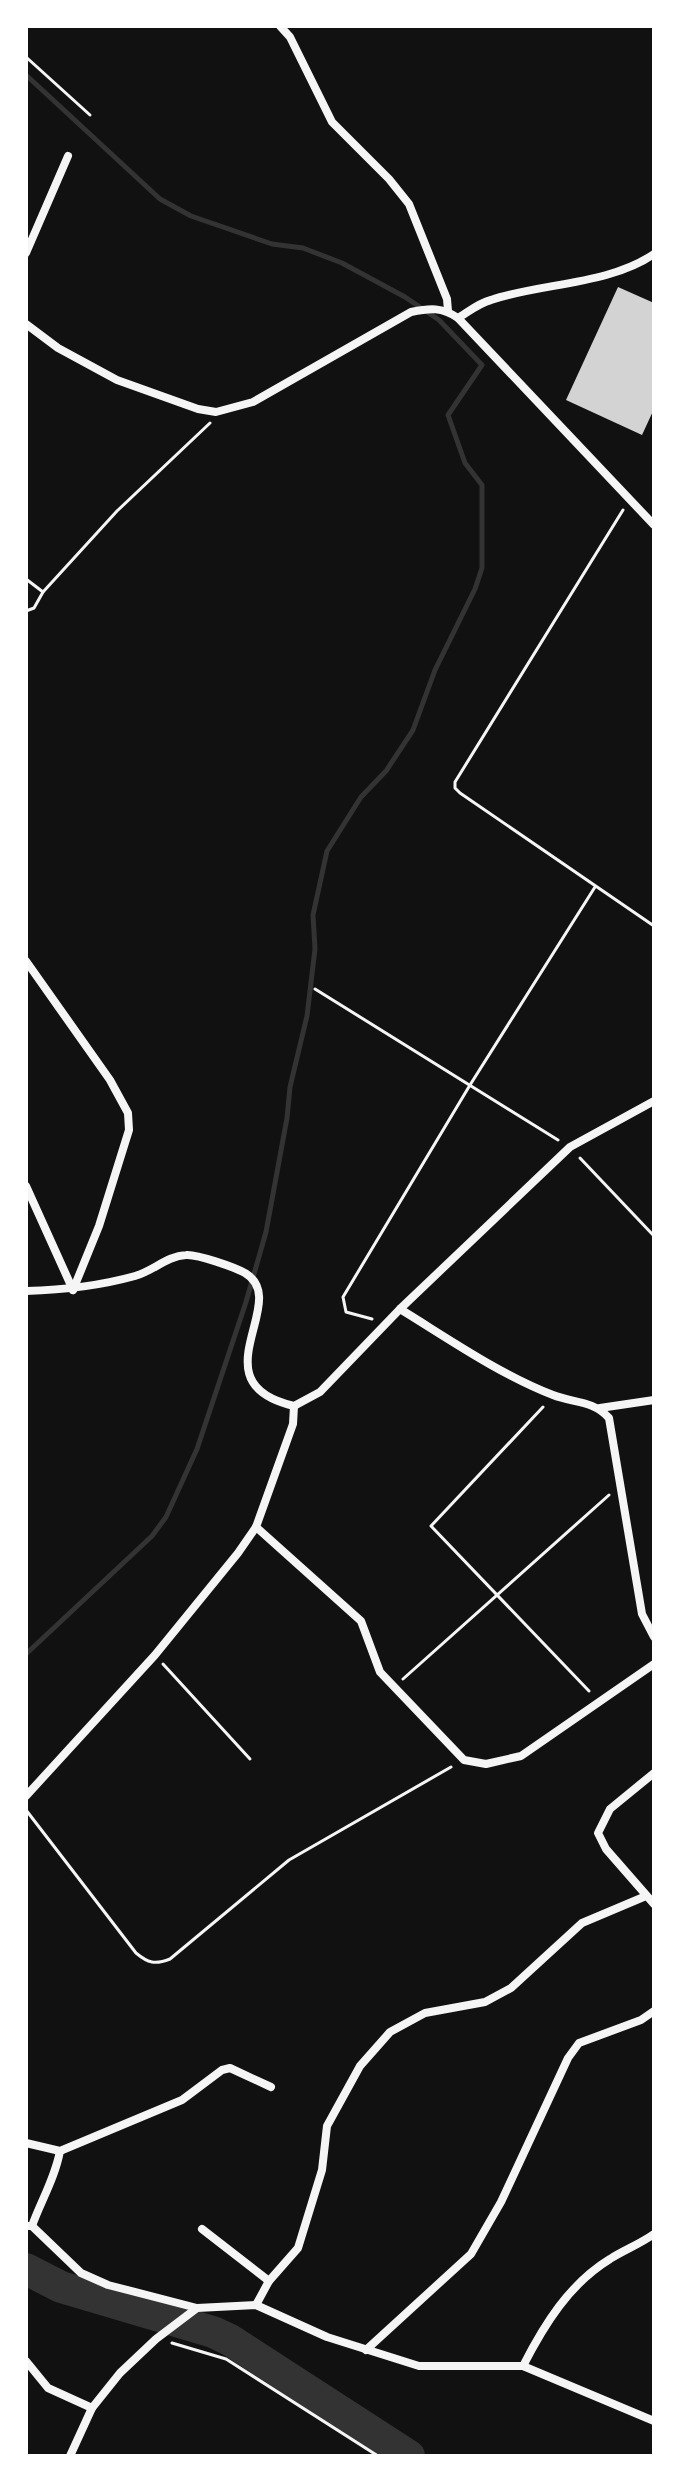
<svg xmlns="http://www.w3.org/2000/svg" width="680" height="2482" viewBox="0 0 680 2482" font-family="Arial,sans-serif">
<rect width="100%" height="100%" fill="#111"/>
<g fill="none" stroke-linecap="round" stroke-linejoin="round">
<polyline stroke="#333" stroke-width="5" points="26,75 160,199 191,216 272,244 303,248 342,263 405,297 439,320 482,365 448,415 465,463 482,485 482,568 475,589 435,670 413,730 386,771 361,797 327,851 313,915 315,949 307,1016 290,1087 287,1118 266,1232 246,1302 197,1449 166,1517 152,1536 26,1654"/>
<polyline stroke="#333" stroke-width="32" points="26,2269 61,2287 213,2332 230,2340 409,2456"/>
</g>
<polygon fill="#d3d3d3" points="618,287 654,303 654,409 642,435 566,400"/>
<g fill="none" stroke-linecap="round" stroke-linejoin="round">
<g stroke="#f5f5f5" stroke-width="3">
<polyline points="26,57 90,115"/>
<polyline points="623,510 455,782 455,788 460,793 654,926"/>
<polyline points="26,579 43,592"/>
<polyline points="26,611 34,608 43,592 117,511 210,423"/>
<polyline points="315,989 558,1140"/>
<polyline points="580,1158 654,1236"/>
<polyline points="372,1319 346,1312 343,1297 470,1085 595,887"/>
<polyline points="543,1407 431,1526 589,1691"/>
<polyline points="163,1664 250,1759"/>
<polyline points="403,1679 609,1495"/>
<path d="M26,1810L136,1953C148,1963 155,1965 170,1959L289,1860L451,1767"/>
<polyline points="172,2343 226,2359 378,2456"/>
</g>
<g stroke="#f5f5f5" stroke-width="8">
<polyline points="280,26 290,37 332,122 389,179 409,204 447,299 448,311"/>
<polyline points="26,253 68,156"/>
<path d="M458,318C468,312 479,303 491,300C541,283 609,285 654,254"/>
<path d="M26,324L58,348L117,380L198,409L216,412L253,402L411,312C430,308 442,307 458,318L654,525"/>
<polyline points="26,961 110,1080 128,1113 129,1130 99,1226 73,1290"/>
<polyline points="26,1186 73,1290"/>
<path d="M26,1291C63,1290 99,1286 135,1276C153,1271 167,1256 186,1255C197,1254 234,1267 245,1273C293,1301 195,1383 294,1406L320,1392L400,1309L570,1147L654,1101"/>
<path d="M400,1309C449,1339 499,1374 553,1395C573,1403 593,1400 609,1418L642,1614L654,1637"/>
<polyline points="600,1408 654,1400"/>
<polyline points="256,1527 361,1621 380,1672 464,1760 486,1764 521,1756 654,1664"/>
<polyline points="654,1773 610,1809 598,1833 606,1849 654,1904"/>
<polyline points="26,1796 155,1655 238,1553 256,1527 293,1424 294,1406"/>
<polyline points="26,2143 60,2151 182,2100 222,2070 230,2068 271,2087"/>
<polyline points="26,2226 32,2226 81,2273 108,2285 197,2308"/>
<path d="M32,2226C41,2201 55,2178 60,2151"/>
<polyline points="202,2229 269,2281"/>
<polyline points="256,2305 269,2281 298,2248 322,2170 327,2126 360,2066 390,2032 425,2013 485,2002 511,1988 582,1923 646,1896"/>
<polyline points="366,2350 471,2254 501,2202 568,2058 579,2043 641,2020 654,2011"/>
<polyline points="26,2361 48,2388 92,2408"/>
<path d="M523,2366C544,2325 569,2284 610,2259C624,2250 640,2244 654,2234"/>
<polyline points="70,2456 92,2408 120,2373 156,2339 197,2308 256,2305 327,2337 419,2366 523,2366 654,2421"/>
</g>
</g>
<rect width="680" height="2482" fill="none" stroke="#ffffff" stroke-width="56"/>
</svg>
